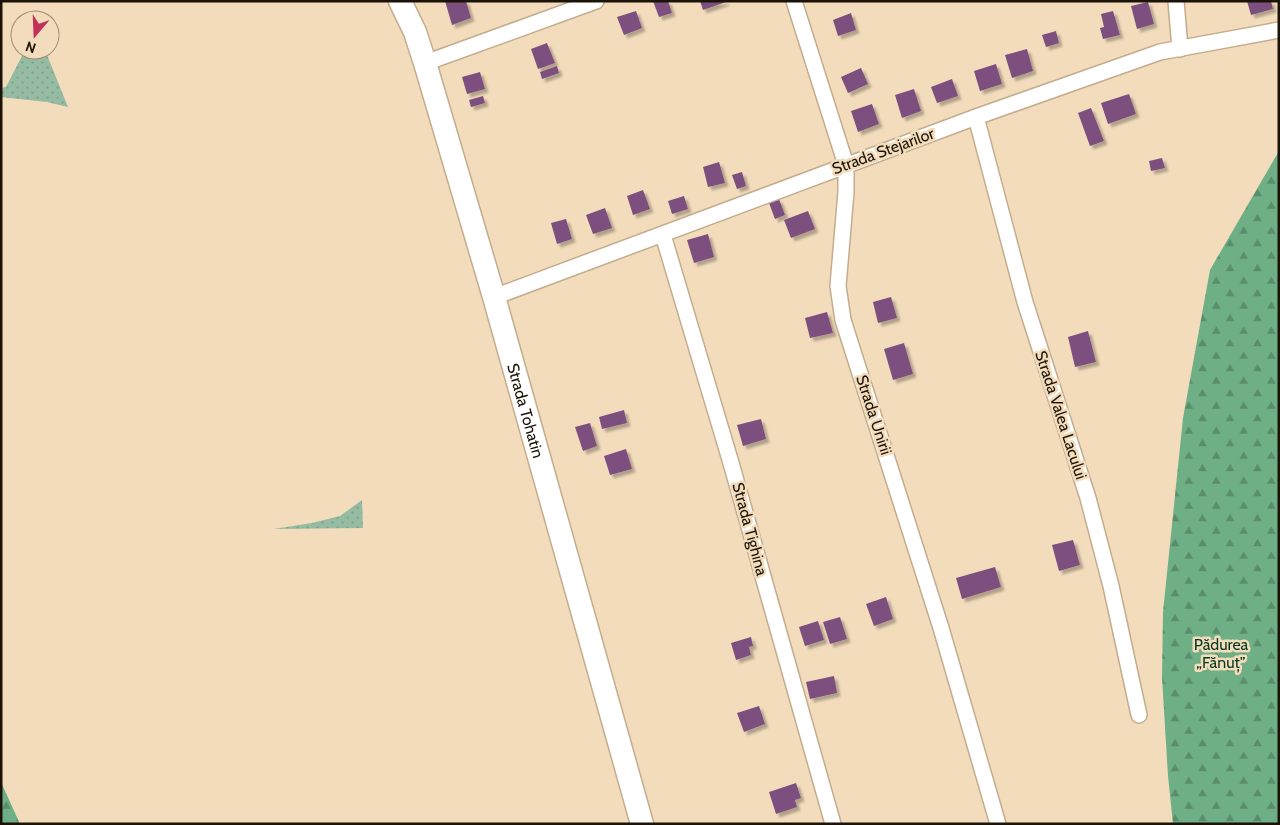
<svg xmlns="http://www.w3.org/2000/svg" width="1280" height="825" viewBox="0 0 1280 825" font-family="Cabin,sans-serif">
<defs>
<pattern id="grass-dots" width="8" height="8" patternUnits="userSpaceOnUse" patternTransform="scale(1.25)"><rect width="8" height="8" fill="#95bba2"/><path d="M2 2h.1M6 6h.1" fill="none" stroke="#80a08a" stroke-width="1.8" stroke-linecap="round"/></pattern>
<pattern id="forest-firs" width="22" height="20" patternUnits="userSpaceOnUse" patternTransform="scale(1.25)"><rect width="22" height="20" fill="#6faf86"/><path d="M5 1l3.5 6h-7zM16 11l3.5 6h-7z" fill="#5a8d6c"/></pattern>
<filter id="shadow"><feDropShadow dx="3.5" dy="3.5" stdDeviation="1" flood-color="#0004"/></filter>
</defs>
<rect width="100%" height="100%" fill="#f3dcbc"/>
<g fill="url(#grass-dots)">
<polygon points="25,50 45,50 68,107 47,102 1,97 1,88 6,87"/>
<polygon points="362,500 363,528 274,529 312,523 340,516"/>
</g>
<g fill="url(#forest-firs)">
<polygon points="1279,151 1279,824 1173,824 1168,776 1162,677 1163,612 1183,418 1210,270"/>
<polygon points="1,782 20,824 1,824"/>
</g>
<g fill="#7c507e" filter="url(#shadow)">
<polygon points="445,1 466,1 471,18 452,25"/>
<polygon points="653,1 668,1 672,13 659,17"/>
<polygon points="700,1 726,1 726,2 703,10"/>
<polygon points="1247,1 1271,1 1273,9 1251,15"/>
<polygon points="1148,2 1154,24 1137,29 1131,6"/>
<polygon points="636,11 642,28 624,35 617,17"/>
<polygon points="1113,11 1120,35 1103,39 1100,28 1104,27 1101,14"/>
<polygon points="851,13 856,30 838,36 833,20"/>
<polygon points="1056,31 1059,43 1046,47 1042,35"/>
<polygon points="547,43 555,63 538,69 531,49"/>
<polygon points="1027,49 1033,71 1012,78 1005,55"/>
<polygon points="996,64 1002,84 980,91 974,71"/>
<polygon points="557,66 559,73 542,79 540,72"/>
<polygon points="861,68 868,84 848,93 841,77"/>
<polygon points="480,72 485,89 467,94 462,77"/>
<polygon points="952,79 958,96 937,103 931,87"/>
<polygon points="914,89 921,111 902,118 895,95"/>
<polygon points="1129,94 1136,114 1108,124 1101,103"/>
<polygon points="483,96 485,103 471,107 469,100"/>
<polygon points="872,104 879,124 858,132 851,111"/>
<polygon points="1091,108 1104,141 1090,146 1078,113"/>
<polygon points="1162,158 1165,168 1151,171 1149,161"/>
<polygon points="719,162 725,183 708,187 703,167"/>
<polygon points="742,172 746,186 737,189 732,175"/>
<polygon points="643,190 650,209 633,215 627,196"/>
<polygon points="684,196 688,209 672,214 668,201"/>
<polygon points="779,199 785,215 775,219 769,203"/>
<polygon points="605,208 612,228 593,234 586,215"/>
<polygon points="808,211 815,229 791,238 784,220"/>
<polygon points="566,219 572,239 557,244 551,223"/>
<polygon points="708,234 714,257 694,263 687,240"/>
<polygon points="891,297 897,318 878,323 873,302"/>
<polygon points="827,312 833,333 810,338 805,318"/>
<polygon points="1088,331 1096,362 1075,367 1068,337"/>
<polygon points="904,343 913,374 893,380 884,349"/>
<polygon points="624,410 627,423 602,429 599,417"/>
<polygon points="761,419 766,439 743,446 737,425"/>
<polygon points="590,423 597,446 583,451 575,427"/>
<polygon points="626,449 632,469 610,475 604,456"/>
<polygon points="1073,540 1080,565 1059,571 1052,545"/>
<polygon points="995,567 1001,587 962,599 956,578"/>
<polygon points="886,597 893,619 874,626 866,604"/>
<polygon points="840,617 847,639 830,644 823,622"/>
<polygon points="818,621 824,640 805,646 799,627"/>
<polygon points="751,637 753,646 749,647 751,655 736,660 731,643"/>
<polygon points="834,676 837,693 810,699 806,682"/>
<polygon points="759,706 765,724 744,732 737,713"/>
<polygon points="796,783 801,798 795,800 797,807 776,814 769,792"/>
</g>
<g fill="none" stroke-linecap="round" stroke-linejoin="round">
<defs>
<g id="street">
<polyline points="794,1 846,165 846,192 838,286 843,320 941,628 998,824"/>
<polyline points="1176,1 1180,49"/>
<polyline points="425,63 596,1"/>
<polyline points="976,117 1025,302 1088,498 1111,586 1139,715"/>
<polyline points="663,235 731,463 833,824"/>
<polyline points="494,297 976,117 1160,52 1279,30"/>
</g>
<g id="secondary">
<path id="s1" d="M400,1L415,32L425,63L494,297L642,824"/>
</g>
</defs>
<use href="#street" stroke="#c3ad8e" stroke-width="18"/>
<use href="#secondary" stroke="#c3ad8e" stroke-width="25"/>
<use href="#street" stroke="#fff" stroke-width="15"/>
<use href="#secondary" stroke="#fff" stroke-width="22"/>
</g>
<g text-anchor="middle" dominant-baseline="central" stroke-width="5" stroke-linejoin="round" paint-order="stroke">
<g font-size="16" fill="#1b1307" stroke="#f3dcbc">
<text transform="translate(883 151) rotate(-20)">Strada Stejarilor</text>
<text stroke="none"><textPath href="#s1" startOffset="429">Strada Tohatin</textPath></text>
<text transform="translate(874 415) rotate(72)">Strada Unirii</text>
<text transform="translate(1061 415) rotate(72)">Strada Valea Lacului</text>
<text transform="translate(750 529) rotate(75)">Strada Tighina</text>
</g>
<g font-size="16" fill="#053a20" stroke="#f3dcbc">
<text x="1221" y="644">Pădurea<tspan x="1221" dy="18">„Fănuț”</tspan></text>
</g>
</g>
<rect width="1280" height="825" fill="none" stroke="#1b1307" stroke-width="5"/>
<g transform="translate(35 35) rotate(199)"><circle r="24" fill="#f3dcbc" stroke="#9d8c74"/>
<path d="M0-4L9 19L0 12L-9 19Z" fill="#c2335b"/>
<text y="-8" font-size="14" font-weight="bold" text-anchor="middle" fill="#1b1307">N</text>
</g>
</svg>
